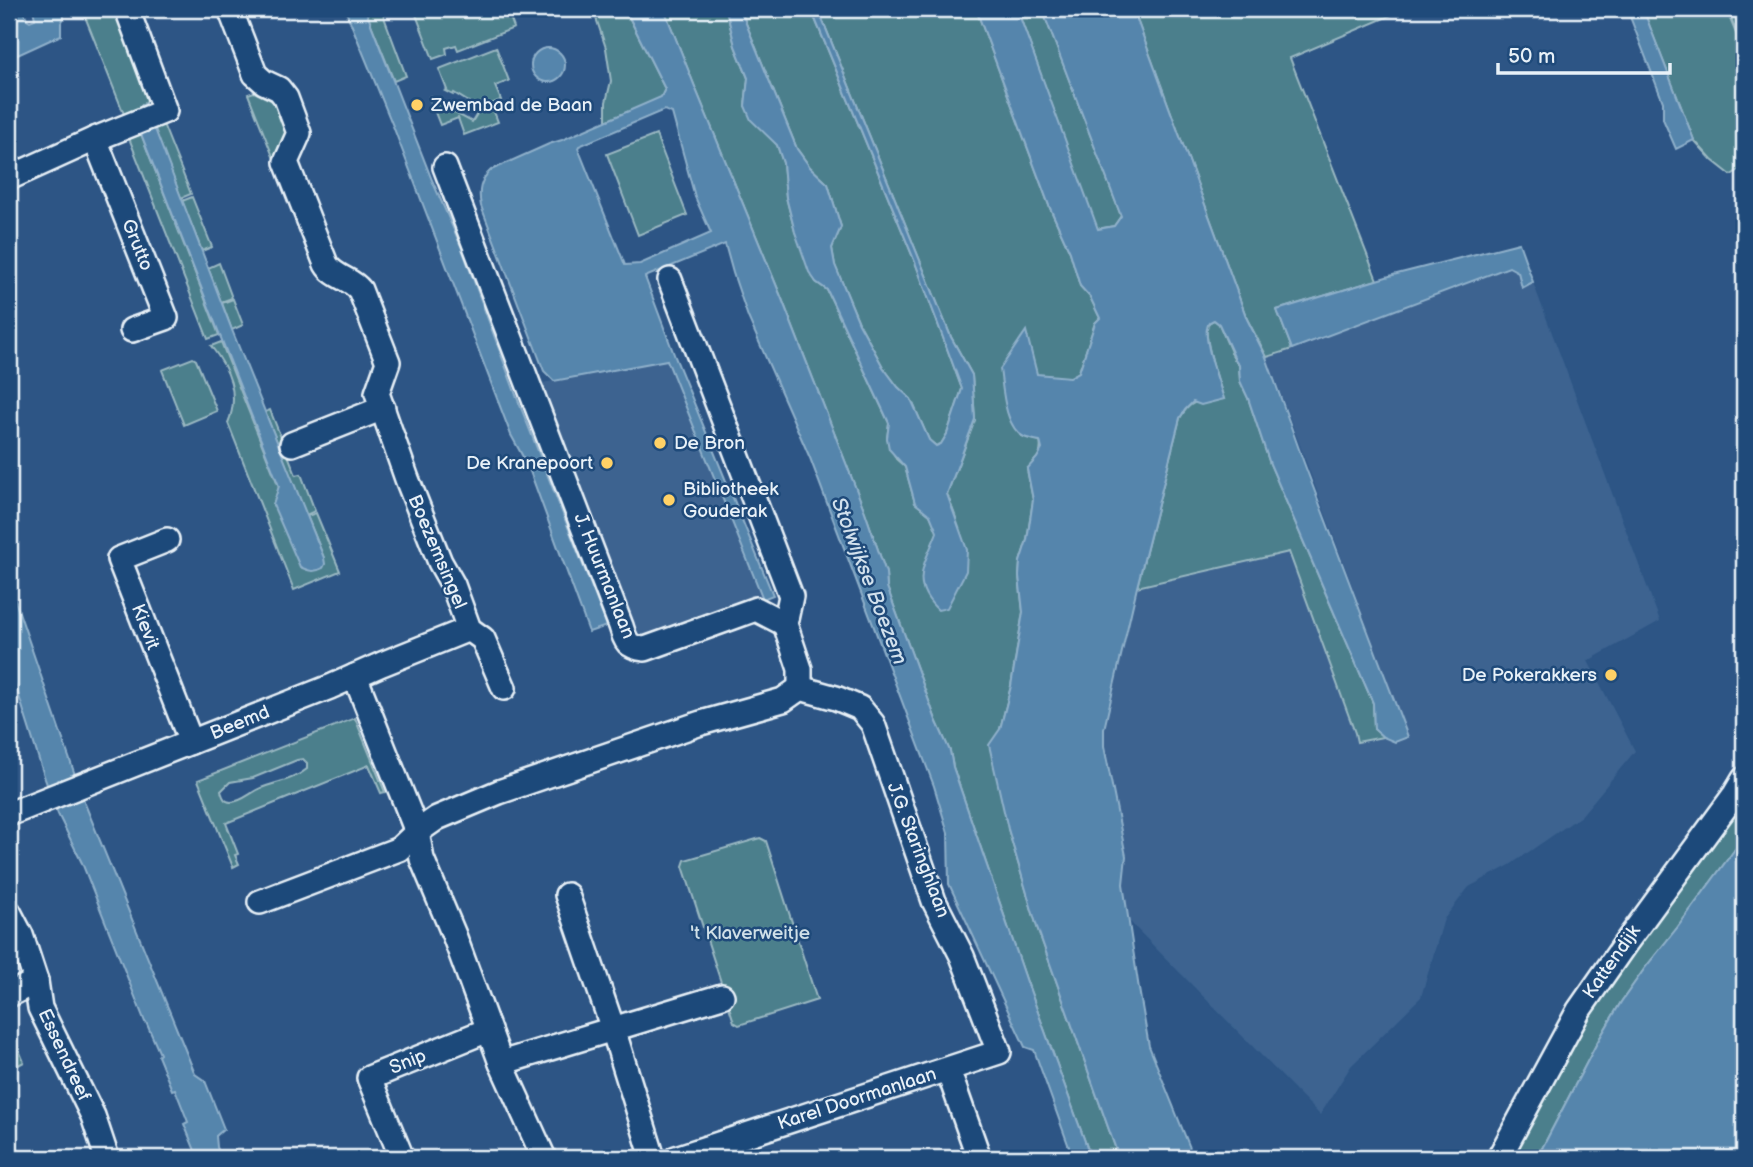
<svg xmlns="http://www.w3.org/2000/svg" width="1753" height="1167" viewBox="0 0 1753 1167" font-family="'Balsamiq Sans',sans-serif">
<rect width="100%" height="100%" fill="#2d5585"/>
<filter id="ink" filterUnits="userSpaceOnUse"><feTurbulence type="fractalNoise" baseFrequency=".0143" numOctaves="2"/><feDisplacementMap in="SourceGraphic" scale="14" xChannelSelector="R" yChannelSelector="G"/><feConvolveMatrix kernelMatrix="1 2 1 2 8 2 1 2 1" color-interpolation-filters="sRGB"/></filter>
<g filter="url(#ink)">
<g fill="#3c6390">
<polygon points="1525,261 1660,621 1588,661 1635,751 1581,816 1510,865 1469,887 1444,919 1421,997 1351,1066 1320,1115 1129,921 1123,884 1126,856 1104,746 1104,729 1137,587 1289,551 1357,741 1383,737 1395,742 1408,736 1267,357"/>
<polygon points="667,360 762,595 642,641 537,384"/>
</g>
<g fill="#4b7f8c" stroke="#9ab8c2" stroke-width="2" fill-rule="evenodd">
<polygon points="82,9 117,9 150,98 126,119"/>
<polygon points="365,9 381,9 406,76 394,81"/>
<polygon points="423,9 507,9 514,28 458,50 456,45 446,48 447,54 433,59 415,12"/>
<polygon points="593,9 625,9 665,89 661,98 606,121 606,102 611,81 606,48"/>
<path d="M664,9H726L735,46L748,78L745,106L777,145L783,163L786,197L795,232L816,282L827,290L889,423L887,438L896,459L905,467L915,503L930,515L938,532L932,545L956,518L947,494L975,420L972,375L951,337L818,9H976L1050,208L1070,252L1080,286L1090,297L1100,318L1095,323L1079,372L1071,377L1022,436L1040,441C1043,455 1036,459 1027,469L1033,500L1027,540L1020,562L1019,576L1023,612L1011,686L1000,729L1008,829L1037,927L1119,1158H1091L1027,982L953,767L950,751L936,720L887,587L886,573L865,512L782,299L695,87Z"/>
<polygon points="742,9 811,9 915,262 962,389 947,434 941,444 936,446 929,440 911,399 898,387 883,367 859,323 835,266 832,248 841,227 828,184 810,167 797,149 743,16"/>
<polygon points="1017,9 1042,9 1121,216 1114,226 1097,229"/>
<polygon points="1133,9 1392,9 1394,14 1290,58 1377,280 1277,310 1292,349 1267,357 1247,319"/>
<polygon points="1643,9 1726,9 1742,48 1728,9 1744,9 1744,167 1731,175 1712,160 1694,140"/>
<polygon points="496,47 509,81 495,86 501,100 491,104 498,122 464,135 458,118 440,125 429,97 431,96 447,106 446,108 472,122 480,109 454,93 453,95 445,91 447,90 439,69"/>
<polygon points="254,92 275,102 286,131 274,159 248,94"/>
<polygon points="163,124 191,194 181,198 154,128"/>
<polygon points="141,134 219,335 208,339 129,138"/>
<polygon points="656,135 687,215 638,235 607,154"/>
<polygon points="192,197 212,247 202,251 182,201"/>
<polygon points="219,263 232,298 221,302 208,268"/>
<polygon points="233,299 243,325 232,330 222,303"/>
<path d="M1214,320L1219,324L1234,359L1239,365L1240,381L1248,398L1270,464L1373,703L1374,729L1383,737L1357,742L1355,733L1289,552L1137,587L1180,418C1192,397 1202,401 1224,399C1219,383 1204,342 1207,328C1208,322 1210,322 1214,320Z"/>
<path d="M221,342L279,487L273,505L324,558L307,516L316,513L340,571L294,590L228,423C240,394 229,369 211,346Z"/>
<polygon points="193,358 196,360 217,411 184,425 162,370"/>
<polygon points="270,410 296,475 301,474 315,511 306,515 265,412"/>
<path d="M355,718L385,792L381,793L369,765L226,823L238,854L235,855L239,864L233,867L198,780ZM303,759L307,763V769C294,780 276,782 261,788C251,792 242,802 231,802C224,802 223,797 221,791L230,782L253,778L297,760Z"/>
<polygon points="1744,798 1744,837 1677,928 1645,968 1621,1002 1598,1041 1537,1158 1509,1158 1597,999"/>
<polygon points="760,838 766,841 817,1000 739,1025 734,1022 683,866 685,860"/>
<polygon points="9,1026 24,1062 9,1070"/>
</g>
<g fill="#5485ac" stroke="#8fb0ca" stroke-width="2" fill-rule="evenodd">
<polygon points="9,9 23,9 27,19 30,21 35,19 33,9 60,9 63,12 64,18 61,23 61,35 9,59"/>
<polygon points="345,9 365,9 432,180 461,246 516,395 607,626 589,632 528,466 511,435 393,126"/>
<path d="M625,9H664L695,87L782,299L865,512L886,573L887,587L936,720L950,751L953,767L1027,982L1091,1158H1073L1034,1050L1025,1047L949,884L948,833L934,786L810,458L748,317L733,273L725,244L645,277L675,357L773,595L763,599L667,360L554,381L544,371L481,206C478,191 480,180 491,170L549,144L562,140L661,97L665,89ZM664,110L672,113L695,197L711,233L640,264L625,265L578,148L579,146Z"/>
<path d="M726,9H742L743,16L797,149L810,167L828,184L841,227L832,248L835,265L859,323L883,367L898,387L911,399L929,440L936,446L941,444L947,434L962,389L915,262L811,9H818L951,337L972,375L975,419L947,494L967,550L966,571L947,608L938,610C908,582 926,562 937,532L930,515L915,503L905,467L889,449L887,438L889,423L827,290L816,282L809,272L795,232L786,197L783,163L777,145L751,120L745,106L748,78L735,46Z"/>
<path d="M976,9H1017L1098,229L1114,226L1121,216L1042,9H1133L1247,319L1266,357L1304,463L1408,737L1395,742L1383,737L1374,729L1373,703L1270,464L1248,398L1240,381L1239,365L1235,359L1219,324L1214,320C1210,322 1208,322 1207,328C1204,342 1219,383 1224,399L1201,405L1193,402L1185,410L1180,418L1137,587L1104,729V746L1126,856L1123,884L1139,989L1149,1046L1194,1158H1119L1037,927L1008,829L989,745L1000,729L1011,686L1023,612L1019,576L1020,562L1027,540L1033,500L1027,469L1037,458L1042,449L1040,441C1035,440 1028,439 1024,437C1004,427 1003,388 1000,369L1026,331L1037,374L1070,377L1079,372L1095,323L1100,318L1090,297L1080,286L1070,252L1050,208Z"/>
<polygon points="1627,9 1643,9 1694,140 1676,149 1663,119 1663,102"/>
<circle cx="548" cy="65" r="17"/>
<path d="M145,103L232,330L324,558L325,564L323,568C314,573 309,571 300,567L273,505L279,486L141,134L132,114Z"/>
<polygon points="1519,243 1533,282 1522,288 1518,272 1509,267 1292,349 1277,310 1393,275"/>
<polygon points="9,583 85,804 195,1074 205,1081 224,1129 216,1136 217,1147 221,1158 198,1158 184,1124 188,1122 175,1089 172,1090 158,1056 160,1054 146,1022 145,1022 82,863 58,814 45,779 9,664"/>
<polygon points="1744,837 1744,1158 1537,1158 1598,1041 1621,1002 1645,968 1677,928"/>
</g>
<g fill="none" stroke-linecap="round" stroke-linejoin="round">
<defs>
<g id="minor">
<path d="M230,9L255,74L264,82L279,89L286,98L299,133L286,162L326,264C334,278 351,278 360,290L388,362L377,393L407,479L440,562L453,585L469,629L483,639L504,688"/>
<polyline points="95,139 166,318 132,330"/>
<path d="M445,167L621,626C626,642 627,647 645,649L756,609L785,624"/>
<polyline points="9,178 95,139 165,111 127,9"/>
<polyline points="670,280 791,596 785,624"/>
<polyline points="292,444 383,408"/>
<polyline points="167,540 119,559 191,742"/>
<polyline points="785,624 800,669 800,688"/>
<polyline points="355,676 417,832 422,859 454,935 501,1063 544,1158"/>
<polyline points="9,814 330,687 382,664 469,629"/>
<polyline points="567,895 613,1029 722,996"/>
<polyline points="260,902 399,849 417,832 437,818 499,792 701,723 783,700 800,688 836,698 860,708 873,724 934,901 962,956 999,1052 676,1158"/>
<polyline points="9,912 21,935 36,981 40,1008 93,1116 107,1158"/>
<polyline points="9,995 36,981"/>
<polyline points="501,1063 613,1029 653,1158"/>
<polyline points="948,1070 979,1158"/>
<polyline points="402,1158 369,1078 488,1030"/>
<polyline points="1499,1158 1579,1010 1625,944 1735,794 1744,779"/>
</g>
</defs>
<use href="#minor" stroke="#e8f1f8" stroke-width="28"/>
<use href="#minor" stroke="#1f4a7a" stroke-width="23"/>
</g>
</g>
<g fill="#ffd166" stroke="#1f4a7a" stroke-width="2.5">
<circle cx="417" cy="105" r="7"/>
<circle cx="660" cy="443" r="7"/>
<circle cx="607" cy="463" r="7"/>
<circle cx="669" cy="500" r="7"/>
<circle cx="1611" cy="675" r="7"/>
</g>
<g text-anchor="middle" dominant-baseline="central" stroke-width="5" stroke-linejoin="round" paint-order="stroke">
<g font-size="19" fill="#e8f1f8" stroke="#1f4a7a" text-anchor="start">
<text x="431" y="105">Zwembad de Baan</text>
<text x="674" y="443">De Bron</text>
<text x="593" y="463" text-anchor="end">De Kranepoort</text>
<text x="683" y="489">Bibliotheek<tspan x="683" dy="22">Gouderak</tspan></text>
<text x="1597" y="675" text-anchor="end">De Pokerakkers</text>
</g>
<g font-size="19" fill="#e8f1f8" stroke="#1f4a7a">
<text transform="translate(137 245) rotate(68)">Grutto</text>
<text transform="translate(437 552) rotate(67)">Boezemsingel</text>
<text transform="translate(604 576) rotate(68)">J. Huurmanlaan</text>
<text transform="translate(145 627) rotate(69)">Kievit</text>
<text transform="translate(240 723) rotate(-22)">Beemd</text>
<text transform="translate(918 850) rotate(69)">J.G. Staringhlaan</text>
<text transform="translate(1612 962) rotate(-55)">Kattendijk</text>
<text transform="translate(64 1055) rotate(65)">Essendreef</text>
<text transform="translate(408 1062) rotate(-22)">Snip</text>
<text transform="translate(857 1099) rotate(-18)">Karel Doormanlaan</text>
</g>
<g font-size="19" fill="#d0e0e8" stroke="#1f4a7a">
<text x="750" y="933">'t Klaverweitje</text>
</g>
<g font-size="21" font-style="italic" fill="#d2e1ed" stroke="#1f4a7a">
<text transform="translate(869 581) rotate(69)">Stolwijkse Boezem</text>
</g>
</g>
<rect width="1753" height="1167" fill="none" stroke="#1f4a7a" stroke-width="35"/>
<rect x="18" y="18" width="1718" height="1132" fill="none" stroke="#e8f1f8" stroke-width="2.5" filter="url(#ink)"/>
<path d="M1498 63v10h172v-10" fill="none" stroke="#e8f1f8" stroke-width="3.5"/>
<text x="1508" y="63" font-size="21" fill="#e8f1f8" stroke="#1f4a7a" stroke-width="5" paint-order="stroke">50 m</text>
</svg>
